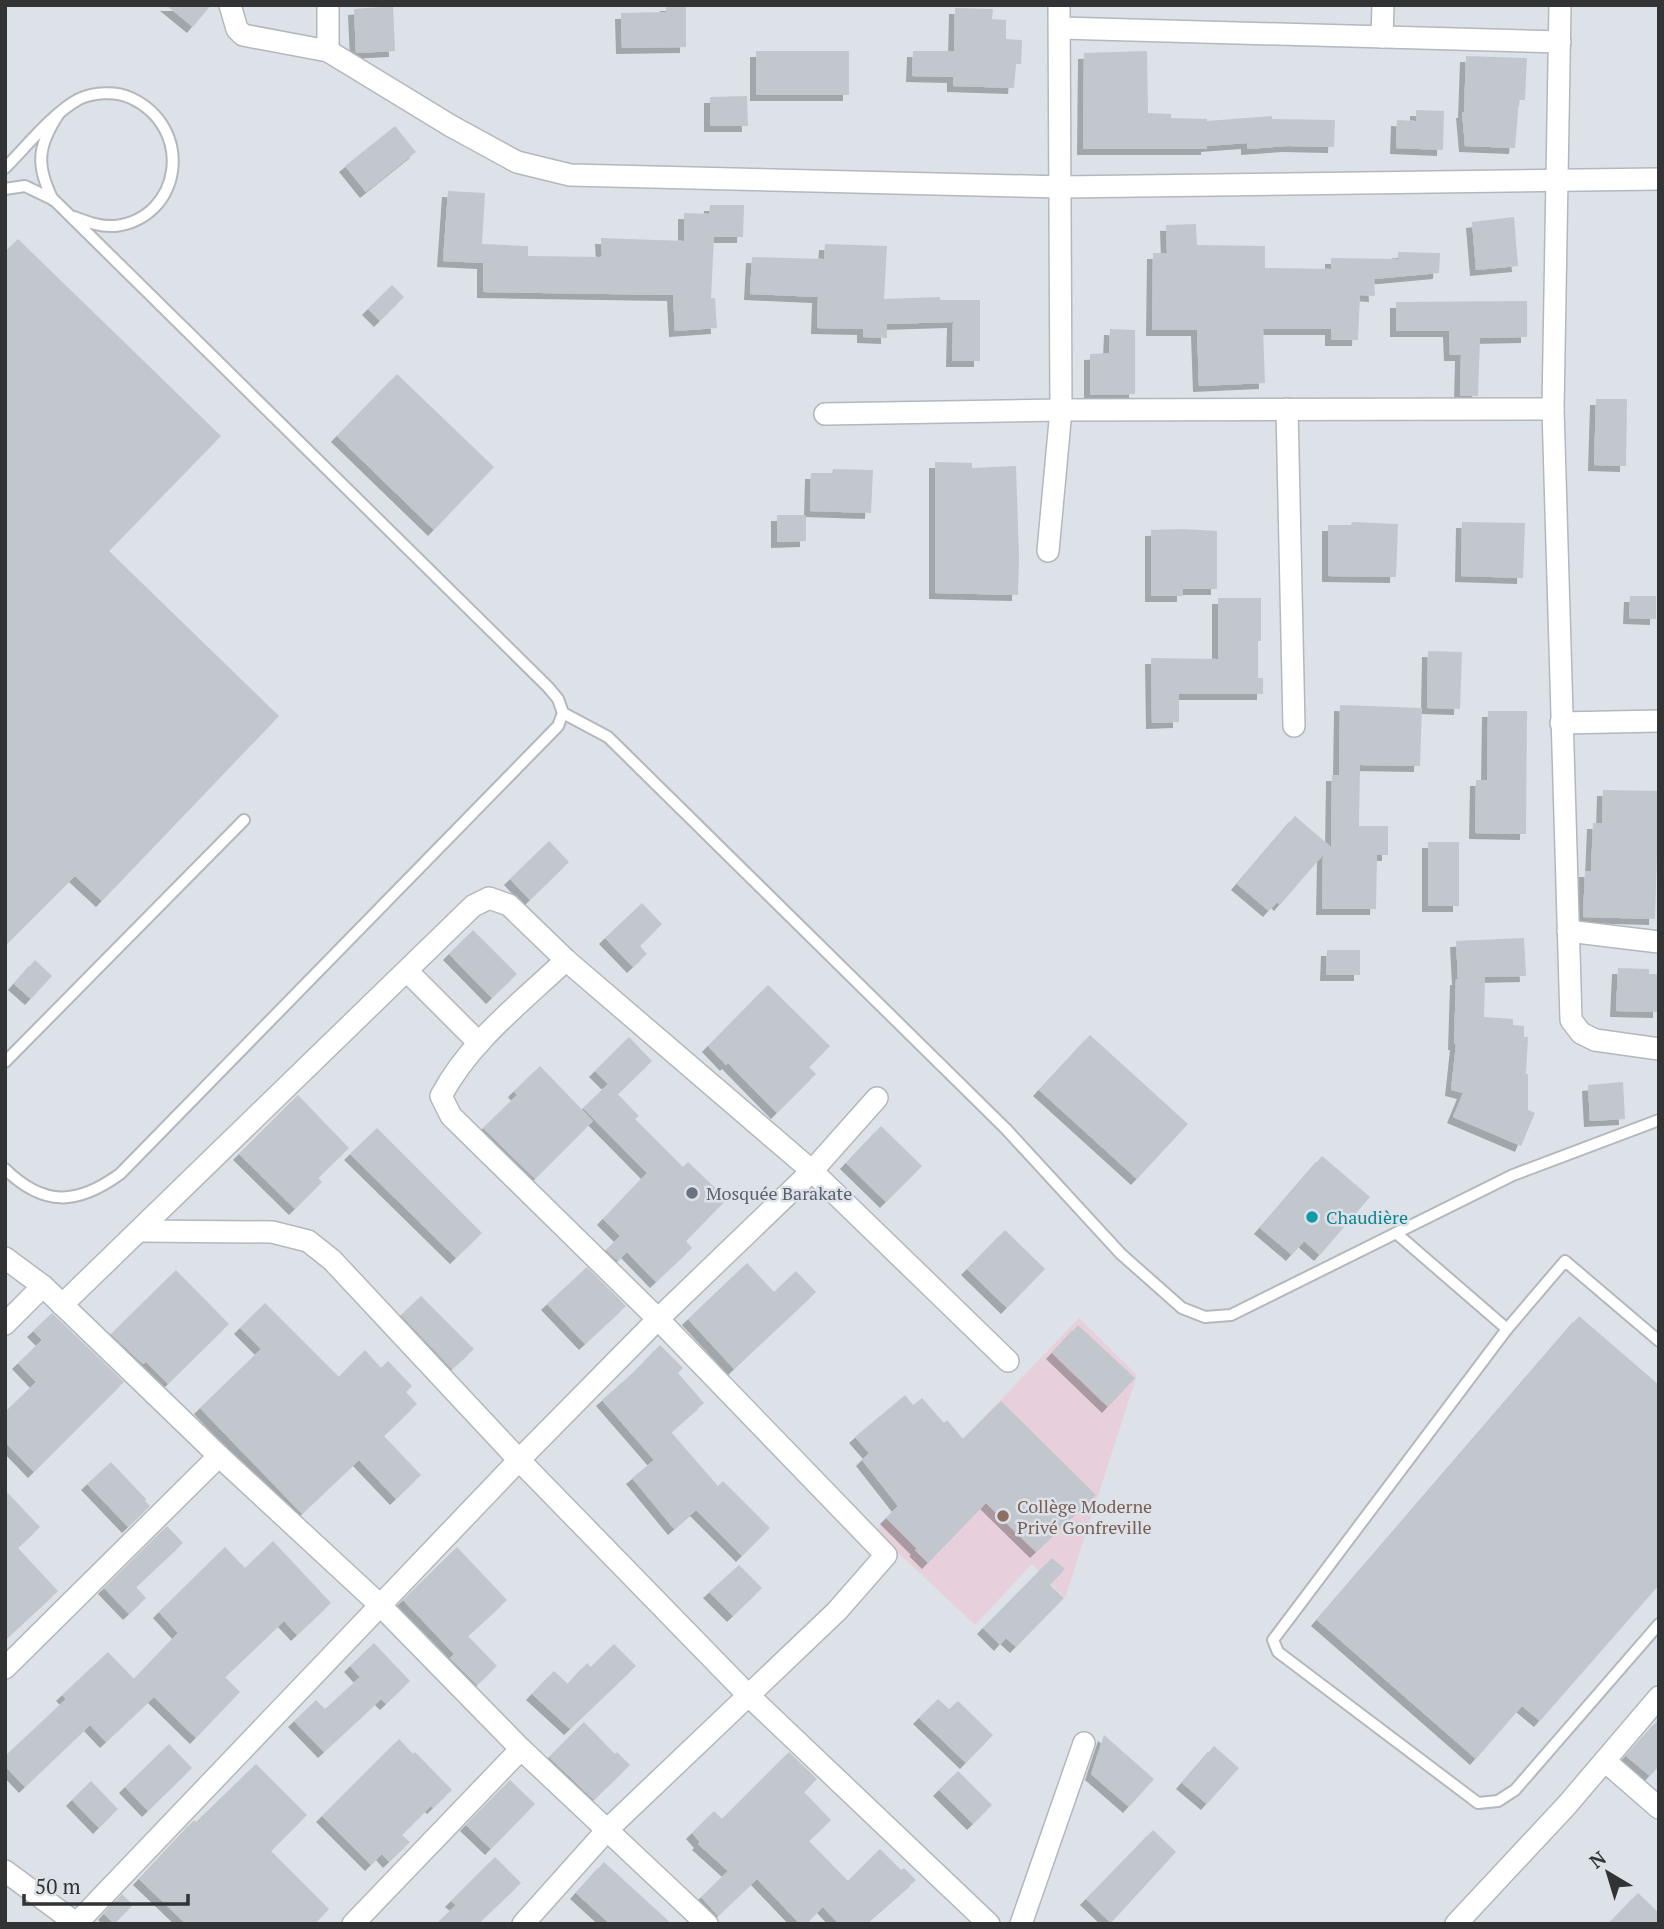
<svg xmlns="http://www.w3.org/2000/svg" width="1664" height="1929" viewBox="0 0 1664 1929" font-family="'PT Serif',serif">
<defs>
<filter id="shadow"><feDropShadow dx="-6" dy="6" stdDeviation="0" flood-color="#0004"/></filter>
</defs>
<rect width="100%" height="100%" fill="#dce2e8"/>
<polygon fill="#e7d0dc" points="1079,1318 1137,1375 1065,1598 1032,1564 975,1625 875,1531"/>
<g fill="#c2c7cd" filter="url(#shadow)">
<polygon points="166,5 211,5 193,27"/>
<polygon points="666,5 686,5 686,47 622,48 621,13 666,12"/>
<polygon points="393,6 395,51 356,53 354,9"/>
<polygon points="955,8 993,9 992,19 1006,20 1006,39 1022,40 1021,64 1016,64 1014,88 953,86 953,77 912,76 913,51 954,51"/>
<rect x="756" y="51" width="93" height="44"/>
<polygon points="1147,51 1148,113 1171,114 1171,118 1207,119 1207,121 1272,116 1272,119 1335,120 1334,147 1288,146 1247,149 1247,143 1207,146 1207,149 1083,149 1084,53"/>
<polygon points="1466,56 1527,58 1525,100 1519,100 1515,148 1465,146 1462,112 1464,112"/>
<polygon points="747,96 748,126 710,126 710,97"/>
<polygon points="1416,110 1444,111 1443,150 1396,148 1397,120 1416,121"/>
<polygon points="395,126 416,152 366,192 345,166"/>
<polygon points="448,191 485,193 482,244 528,246 528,256 600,257 602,256 601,238 684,241 684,213 709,214 710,205 744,205 743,237 714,237 711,298 715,298 717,328 675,331 673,295 483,292 483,263 443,261"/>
<polygon points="1514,217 1518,266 1476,270 1472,222"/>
<polygon points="1196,224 1197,245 1265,246 1265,268 1331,269 1331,258 1398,259 1398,252 1440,253 1439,273 1374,279 1375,296 1360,295 1358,340 1331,340 1331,329 1263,329 1265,383 1199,386 1197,330 1152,330 1153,253 1167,253 1166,225"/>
<polygon points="18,239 221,436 109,551 279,716 102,901 75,876 5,946 5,252"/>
<polygon points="825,244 887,246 884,299 940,297 940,300 980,300 980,361 952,361 953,322 887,324 887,338 863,337 863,329 817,328 818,297 750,294 752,257 824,259"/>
<polygon points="392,285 404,297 380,321 368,309"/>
<polygon points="1527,301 1527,337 1480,338 1478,396 1460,396 1461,355 1450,355 1449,331 1396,331 1396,302"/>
<polygon points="1110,329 1135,330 1135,394 1090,395 1090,354 1109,353"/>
<polygon points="397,374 494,467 434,530 337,436"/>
<polygon points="1596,399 1627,399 1626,466 1594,465"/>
<polygon points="935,462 972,463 972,468 1016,466 1019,558 1018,595 935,593"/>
<polygon points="833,469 873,470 871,513 810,511 811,473 832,473"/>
<polygon points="777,515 806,515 806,541 777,542"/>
<polygon points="1352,522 1398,524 1396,577 1328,576 1328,525 1351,525"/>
<polygon points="1462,522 1525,523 1523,578 1461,576"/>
<polygon points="1183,529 1217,531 1217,589 1183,589 1183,596 1151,596 1151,530"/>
<polygon points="1630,596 1656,596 1656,619 1629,618"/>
<polygon points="1218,598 1261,598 1261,641 1258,641 1258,678 1263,678 1263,694 1179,694 1179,722 1152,723 1151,658 1218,659"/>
<polygon points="1428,651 1462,652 1460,709 1427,708"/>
<polygon points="1340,705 1422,708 1420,766 1360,765 1359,826 1388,826 1388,855 1377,855 1376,909 1322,909 1323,855 1280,905 1277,902 1269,911 1237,884 1295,816 1331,847 1332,775 1339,775"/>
<polygon points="1488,711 1527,711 1526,834 1475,833 1476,780 1487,780"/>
<polygon points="1603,790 1659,791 1655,919 1583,917 1585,871 1591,871 1593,823 1602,823"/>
<polygon points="549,841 569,862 530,900 510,879"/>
<rect x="1428" y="842" width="31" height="64"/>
<polygon points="642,903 662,924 640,946 647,954 633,967 605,938"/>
<polygon points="473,930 517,974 492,998 449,954"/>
<polygon points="1524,938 1526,976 1485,977 1484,1017 1513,1019 1513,1025 1524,1026 1524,1037 1528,1037 1526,1074 1528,1074 1528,1110 1535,1113 1521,1146 1453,1117 1463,1093 1451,1090 1456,1044 1454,1044 1456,979 1458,979 1456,941"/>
<polygon points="1327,950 1360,950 1360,975 1326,975"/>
<polygon points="35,960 52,976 31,999 14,984"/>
<polygon points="1618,968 1649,969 1649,974 1659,974 1659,1012 1616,1011"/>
<polygon points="768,985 830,1046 809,1067 816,1074 777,1113 728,1063 726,1065 708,1046"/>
<polygon points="1090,1035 1188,1124 1137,1179 1039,1090"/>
<polygon points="629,1037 652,1061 618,1094 595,1071"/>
<polygon points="540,1066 593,1121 535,1179 483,1128 517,1095 514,1091"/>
<polygon points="1623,1082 1625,1119 1590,1121 1588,1085"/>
<polygon points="608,1084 639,1116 635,1119 683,1167 688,1162 727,1199 686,1241 692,1248 656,1282 627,1252 618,1261 606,1250 620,1236 603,1219 647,1173 583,1108"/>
<polygon points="298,1095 349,1148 318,1178 322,1182 295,1209 239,1154"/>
<polygon points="881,1126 922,1166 886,1202 846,1163"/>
<polygon points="377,1128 482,1233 456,1258 350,1154"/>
<polygon points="1322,1156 1370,1197 1320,1255 1304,1241 1292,1255 1260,1228"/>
<polygon points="1005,1230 1045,1269 1007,1308 967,1269"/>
<polygon points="747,1263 774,1292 796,1271 816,1292 734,1369 688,1319"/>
<polygon points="587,1267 626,1306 585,1344 547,1304"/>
<polygon points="176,1270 229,1324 168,1384 146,1362 143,1364 111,1334"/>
<polygon points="421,1296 474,1349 452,1369 401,1315"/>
<polygon points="265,1303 339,1377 365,1350 381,1368 388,1361 412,1386 406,1392 417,1404 384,1436 421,1475 396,1499 359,1460 302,1514 200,1408 261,1349 240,1328"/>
<polygon points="52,1313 124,1382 34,1472 5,1442 5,1412 36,1382 18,1363 42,1340 33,1331"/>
<polygon points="1579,1316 1659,1385 1659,1585 1540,1721 1522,1706 1476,1759 1317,1620"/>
<polygon points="1078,1325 1135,1378 1108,1407 1052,1353"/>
<polygon points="660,1345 683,1368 678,1373 704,1403 671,1432 718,1486 723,1481 770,1528 742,1556 696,1510 674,1529 632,1478 654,1460 602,1400 636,1370"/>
<polygon points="905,1395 913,1405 922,1398 944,1423 947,1420 963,1439 1001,1401 1096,1495 1036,1552 986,1503 928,1563 915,1550 917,1549 886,1518 898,1506 862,1460 869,1453 855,1437"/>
<polygon points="111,1462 146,1499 145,1501 150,1506 128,1527 87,1484"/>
<polygon points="5,1490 40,1527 18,1548 58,1591 5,1640"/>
<polygon points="167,1526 183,1543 136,1587 146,1598 129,1614 104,1588"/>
<polygon points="273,1541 331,1603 297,1635 284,1621 225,1677 240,1692 196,1738 154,1697 106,1742 90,1725 25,1787 5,1766 5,1756 66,1699 62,1695 108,1652 134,1679 178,1633 159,1612 225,1547 245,1568"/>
<polygon points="457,1547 507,1600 468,1636 497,1666 477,1685 450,1658 454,1654 403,1600"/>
<polygon points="1052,1558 1065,1569 1050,1585 1064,1598 1016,1647 1006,1638 1000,1645 983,1628"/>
<polygon points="739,1565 762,1588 733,1616 709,1592"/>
<polygon points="374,1643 410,1681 386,1704 381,1699 324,1752 294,1721 316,1700 325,1709 360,1677 350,1666"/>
<polygon points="614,1644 636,1666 570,1729 532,1694 554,1671 568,1684 587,1663 591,1667"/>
<polygon points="938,1699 949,1709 958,1701 993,1735 966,1763 919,1718"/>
<polygon points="1659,1719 1659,1766 1650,1776 1626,1756"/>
<polygon points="584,1722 615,1754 617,1752 630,1765 594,1800 549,1757"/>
<polygon points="1104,1735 1154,1779 1129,1807 1091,1774"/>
<polygon points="399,1739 413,1754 415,1752 452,1790 433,1808 431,1806 402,1835 410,1842 389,1862 382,1854 371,1865 322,1816"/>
<polygon points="169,1744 192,1768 148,1811 125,1787"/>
<polygon points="1214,1746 1239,1768 1207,1804 1182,1783"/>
<polygon points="789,1752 817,1779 804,1792 831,1820 809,1841 848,1881 880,1849 901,1870 904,1868 916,1880 866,1924 839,1924 823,1907 806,1924 800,1924 757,1879 718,1916 701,1897 728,1871 698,1844 700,1842 692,1833 714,1811 722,1819"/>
<polygon points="256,1764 307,1815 271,1851 329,1909 315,1924 186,1924 139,1879 194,1820 196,1822"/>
<polygon points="958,1771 992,1805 973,1824 939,1790"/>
<polygon points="510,1780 535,1804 491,1849 466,1825"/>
<polygon points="91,1781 118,1809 99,1828 72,1800"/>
<polygon points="1153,1830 1176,1852 1111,1923 1086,1899"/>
<polygon points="495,1857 521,1883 478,1924 436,1924 456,1905 451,1901"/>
<polygon points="604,1862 672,1924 610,1924 576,1893"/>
<polygon points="1638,1893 1659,1913 1659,1924 1608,1924"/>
<polygon points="122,1894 133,1905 114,1924 104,1914"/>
</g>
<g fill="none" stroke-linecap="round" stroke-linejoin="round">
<defs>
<g id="lane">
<path d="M5,168C26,147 53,113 79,99C94,92 116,91 131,98C195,128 182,218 115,226C100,227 87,222 74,217"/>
<path d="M5,189L25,186L54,200L548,687L558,699L563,713L558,726L120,1174C77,1205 44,1207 5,1169"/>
<path d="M53,200C36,166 37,147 58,115"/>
<polyline points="563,713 608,737 1006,1129 1121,1254 1182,1308 1205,1317 1231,1315 1513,1175 1659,1120"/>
<polyline points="5,1062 244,820"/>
<polyline points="1396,1233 1507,1329"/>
<polyline points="1659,1341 1565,1261 1507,1329 1273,1640 1278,1652 1478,1803 1498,1801 1515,1790 1659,1624"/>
</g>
<g id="street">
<polyline points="230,5 237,29 243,35 328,51 451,126 517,162 570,175 1062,187 1659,179"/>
<polyline points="1560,5 1553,409 1571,1020 1581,1033 1595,1040 1659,1049"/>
<polyline points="1061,28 1560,42"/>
<polyline points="1382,37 1383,5"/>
<polyline points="328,51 328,5"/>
<polyline points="1287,409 1294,726"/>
<polyline points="825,414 1061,410 1553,409"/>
<polyline points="1048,551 1061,410 1059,5"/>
<polyline points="1561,723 1659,721"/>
<polyline points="1568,931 1659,942"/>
<polyline points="407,971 479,1043"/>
<polyline points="139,1231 272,1232 308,1241 332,1260 519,1460 747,1694 989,1924"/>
<polyline points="5,1258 43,1286 219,1456 381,1606 521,1749 707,1924"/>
<polyline points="62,1305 473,906 489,898 509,905 566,960 812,1171 1008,1361"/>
<polyline points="5,1324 43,1286"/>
<polyline points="5,1668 219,1456"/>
<polyline points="1605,1761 1659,1808"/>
<polyline points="5,1871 77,1924"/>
<polyline points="76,1924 519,1460 658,1319 812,1171 877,1098"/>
<polyline points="353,1924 521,1749"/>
<path d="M523,1924L608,1829L837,1611L886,1555L658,1319L451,1116L441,1096C469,1042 523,1001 566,960"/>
<polyline points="1021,1924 1084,1743"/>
<polyline points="1456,1924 1567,1805 1659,1697"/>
</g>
</defs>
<use href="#lane" stroke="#b3b8be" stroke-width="14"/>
<use href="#street" stroke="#b3b8be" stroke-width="24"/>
<use href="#lane" stroke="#fff" stroke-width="10"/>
<use href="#street" stroke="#fff" stroke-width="21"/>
</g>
<circle fill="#6b7280" stroke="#dce2e8" stroke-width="2.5" cx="692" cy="1193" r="7"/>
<circle fill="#0f9aa8" stroke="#dce2e8" stroke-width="2.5" cx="1312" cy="1217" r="7"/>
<circle fill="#8d6e63" stroke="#dce2e8" stroke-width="2.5" cx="1003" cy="1516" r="7"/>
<g text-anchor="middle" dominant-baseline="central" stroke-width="5" stroke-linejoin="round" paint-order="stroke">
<g font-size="18" fill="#5b616d" stroke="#dce2e8" text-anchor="start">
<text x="706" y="1193">Mosquée Barakate</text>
</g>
<g font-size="18" fill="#0d838f" stroke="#dce2e8" text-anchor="start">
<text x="1326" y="1217">Chaudière</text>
</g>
<g font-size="18" fill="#785e54" stroke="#dce2e8" text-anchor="start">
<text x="1017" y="1506">Collège Moderne<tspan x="1017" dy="21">Privé Gonfreville</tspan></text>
</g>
</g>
<rect width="1664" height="1929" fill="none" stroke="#313335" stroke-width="14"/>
<g transform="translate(1608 1873) rotate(322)" stroke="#dce2e8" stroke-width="5" paint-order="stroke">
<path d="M0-5L12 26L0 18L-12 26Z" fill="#313335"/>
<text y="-10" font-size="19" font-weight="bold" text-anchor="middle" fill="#313335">N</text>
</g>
<path d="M24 1894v10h164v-10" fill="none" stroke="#313335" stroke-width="3.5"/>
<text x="35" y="1894" font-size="21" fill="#313335" stroke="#dce2e8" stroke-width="5" paint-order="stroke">50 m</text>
</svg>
